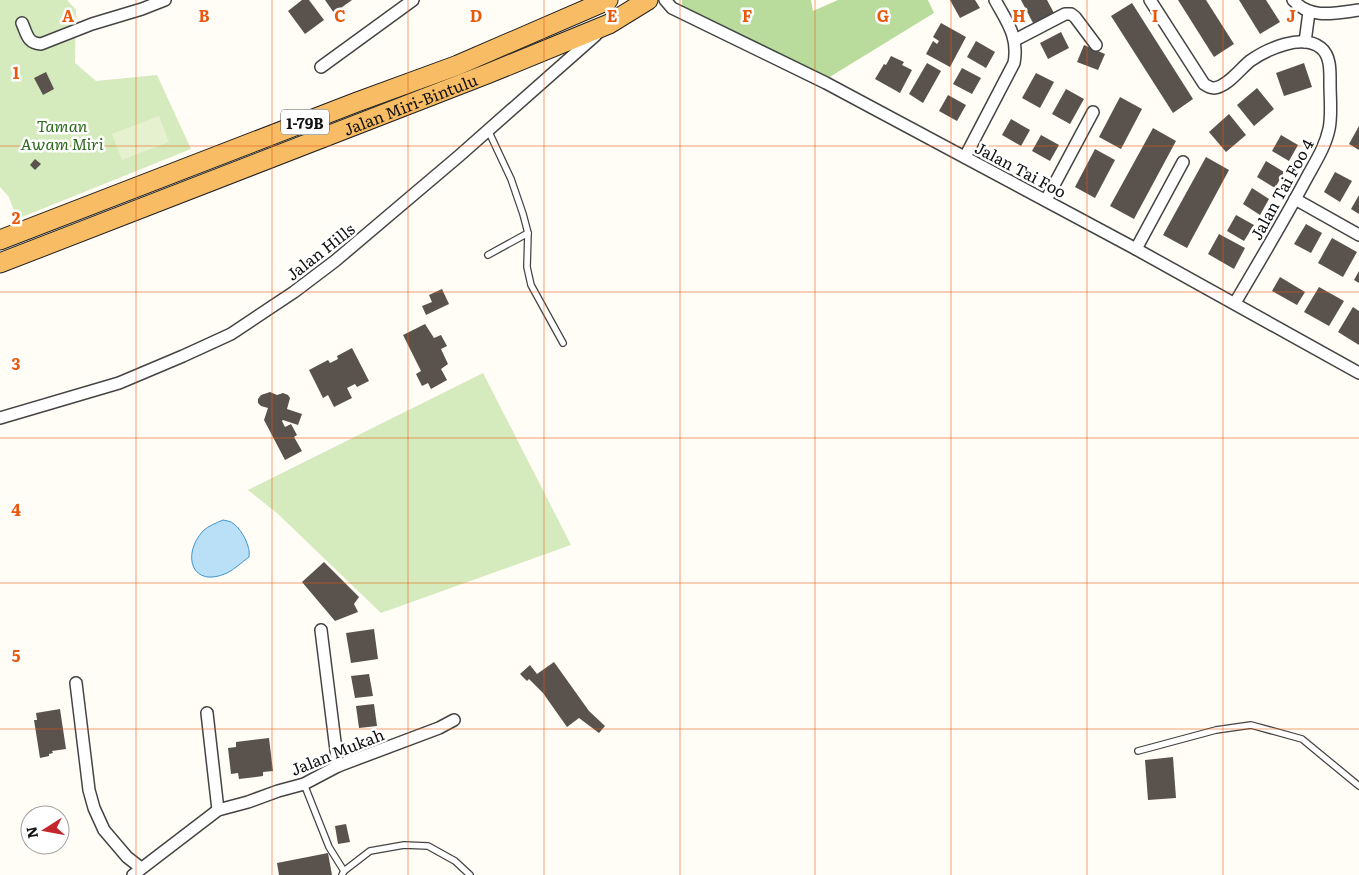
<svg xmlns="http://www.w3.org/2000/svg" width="1359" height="875" viewBox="0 0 1359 875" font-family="Literata,serif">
<rect width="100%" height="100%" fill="#fffdf5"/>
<g fill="#d5ebbd">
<polygon points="0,0 67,0 76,10 75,63 96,81 157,75 191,149 17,219 9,197 0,187"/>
<polygon points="483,373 571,545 381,613 278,514 248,490"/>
</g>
<polygon fill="#b9dc9c" points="682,0 811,0 813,11 838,0 928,0 934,13 828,78 682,6"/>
<polygon fill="#e6f2cf" points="159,116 169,142 122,160 112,134"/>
<path fill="#b9e0f7" stroke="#3f96cf" d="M223,520C227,521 231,521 234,524C242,530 251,547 249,557C242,562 235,569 227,573C192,589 181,555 203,531C208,526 216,523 223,520Z"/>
<g fill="#5a524d">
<polygon points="302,0 309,0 324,20 305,34 288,11"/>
<polygon points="325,0 352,0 334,13"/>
<polygon points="950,0 975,0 980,8 960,18"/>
<polygon points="1021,0 1047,0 1054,13 1033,23"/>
<polygon points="1178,0 1206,0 1234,44 1214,57"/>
<polygon points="1239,0 1266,0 1280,22 1260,34"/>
<polygon points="1132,3 1193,99 1173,113 1111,16"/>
<polygon points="941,23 966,37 950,67 926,54 933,41 937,44 939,41 933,37"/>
<polygon points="1061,32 1069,48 1048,59 1040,43"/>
<polygon points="976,41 995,52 986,68 967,57"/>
<polygon points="1084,45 1105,54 1098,70 1077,62"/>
<polygon points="891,56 904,62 902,65 912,70 900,93 875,79 884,64 886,65"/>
<polygon points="927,63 941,71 923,103 909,94"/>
<polygon points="1304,63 1312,87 1284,96 1276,73"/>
<polygon points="962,68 981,78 972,94 953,84"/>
<polygon points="46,72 54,89 43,95 34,78"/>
<polygon points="1036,73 1054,82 1040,108 1022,98"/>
<polygon points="1257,88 1274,109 1254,126 1237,105"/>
<polygon points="1066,89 1084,99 1070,124 1052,114"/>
<polygon points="948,95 966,105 957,121 939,111"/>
<polygon points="1120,97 1142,109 1121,149 1099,137"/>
<polygon points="1229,114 1246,135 1226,152 1209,132"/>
<polygon points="1011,119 1030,130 1021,146 1002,135"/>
<polygon points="1359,126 1359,150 1349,144"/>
<polygon points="1153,128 1176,141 1134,219 1110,206"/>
<polygon points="1041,135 1059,145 1050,161 1032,151"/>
<polygon points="1281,135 1298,145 1289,161 1272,151"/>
<polygon points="1095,149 1115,160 1095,198 1075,187"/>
<polygon points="1206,157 1229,170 1187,248 1163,235"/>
<polygon points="35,159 41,164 35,170 30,165"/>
<polygon points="1266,161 1284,172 1275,188 1257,177"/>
<polygon points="1335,172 1352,181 1340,202 1324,192"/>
<polygon points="1252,188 1269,199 1260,215 1243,204"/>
<polygon points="1359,195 1359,214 1351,209"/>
<polygon points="1236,215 1254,225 1244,241 1227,231"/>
<polygon points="1306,224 1322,233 1311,253 1294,244"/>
<polygon points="1219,234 1245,248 1234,269 1208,254"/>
<polygon points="1332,238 1357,252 1343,277 1318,263"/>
<polygon points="1359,271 1359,283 1354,280"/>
<polygon points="1280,277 1305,292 1297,305 1272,291"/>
<polygon points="1319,287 1344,301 1329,326 1304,312"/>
<polygon points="442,289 449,304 426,315 422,306 432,302 429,295"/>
<polygon points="1353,307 1359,311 1359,345 1338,332"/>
<polygon points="425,324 434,338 441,335 447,346 441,349 448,364 441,369 447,380 431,389 428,383 422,386 416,374 421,371 403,335"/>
<polygon points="352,348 369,381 357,387 355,384 347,388 352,398 334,407 328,395 323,398 309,370 328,360 330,363 338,359 337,356"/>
<polygon points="270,392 277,395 283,393 288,395 290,398 287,409 302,414 298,425 283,420 282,421 285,427 291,424 297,435 294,437 302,451 285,460 264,420 268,408 261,406 258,403 258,399 261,395"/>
<polygon points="324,562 359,597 354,604 358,612 335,621 302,582"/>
<polygon points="374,629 378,659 351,663 346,633"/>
<polygon points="554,662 589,711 605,726 599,733 579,718 567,727 543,693 529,679 527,681 520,674 530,665 537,674"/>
<polygon points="369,674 373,696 355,698 351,676"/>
<polygon points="374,704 377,726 359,728 356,706"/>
<polygon points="60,709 66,749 52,751 53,753 49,754 49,756 40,758 34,720 37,720 36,713"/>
<polygon points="269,738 273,771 263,772 263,776 239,779 238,773 231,774 228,748 236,747 236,742"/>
<polygon points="1173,757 1176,798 1148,800 1145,760"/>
<polygon points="346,824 350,842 338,844 335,826"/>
<polygon points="328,853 332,875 279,875 277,863"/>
</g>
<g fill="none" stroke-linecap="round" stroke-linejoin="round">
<defs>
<g id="service">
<polyline points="488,130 511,179 523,214 528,233 527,267 531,285 563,343"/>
<polyline points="488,255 528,233"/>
<polyline points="1138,751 1216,730 1251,725 1302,739 1359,786"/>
<polyline points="304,784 329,847 344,871"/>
<polyline points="342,875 344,871 370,851 404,845 428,846 455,861 470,875"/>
</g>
<g id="minor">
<polyline points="665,0 672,8 826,83 1136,249 1359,373"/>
<path d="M1150,0L1204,84C1207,86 1210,88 1214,88C1227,87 1240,69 1250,61C1267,49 1302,33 1321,48C1331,56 1330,72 1330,84C1330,98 1332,115 1329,129C1325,148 1314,164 1305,181C1283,222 1259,262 1235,303"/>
<path d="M1293,0C1310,20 1336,13 1359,10"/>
<path d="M22,23C27,34 27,43 41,44L92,24L142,9L165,0"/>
<polyline points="1015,40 1065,14 1071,14 1075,17 1096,45"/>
<polyline points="1305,42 1309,12"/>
<polyline points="321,67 413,0"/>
<path d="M965,157L1014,63C1019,37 1007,22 995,0"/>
<polyline points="1295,199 1359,235"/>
<polyline points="1046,200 1093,112"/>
<polyline points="1136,249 1183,162"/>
<polyline points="0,418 119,383 183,356 231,334 294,292 335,261 459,156 596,35"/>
<polyline points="321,630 338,766"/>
<polyline points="76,683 89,790 94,808 104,830 127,857 141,868"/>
<polyline points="207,713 218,810"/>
<polyline points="133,875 218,810 248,802 278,791 304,784 338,766 439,728 454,720"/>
</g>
<g id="trunk">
<polyline points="0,240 357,102 458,65 608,0"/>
<path id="s1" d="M0,263L487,74L609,24L648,0"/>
</g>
</defs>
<use href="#service" stroke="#444" stroke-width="8"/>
<use href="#minor" stroke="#444" stroke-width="14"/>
<use href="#trunk" stroke="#222" stroke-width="21"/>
<use href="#service" stroke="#fff" stroke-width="5.5"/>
<use href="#minor" stroke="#fff" stroke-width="11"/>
<use href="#trunk" stroke="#f7bc64" stroke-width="19"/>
</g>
<path fill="none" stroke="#e8590c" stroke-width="1" stroke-opacity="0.55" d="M136,0V875M272,0V875M408,0V875M544,0V875M680,0V875M815,0V875M951,0V875M1087,0V875M1223,0V875M0,146H1359M0,292H1359M0,438H1359M0,583H1359M0,729H1359"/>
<g text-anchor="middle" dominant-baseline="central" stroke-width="5" stroke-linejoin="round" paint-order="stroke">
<rect fill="#fff" stroke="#585858" stroke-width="1" x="281" y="109.5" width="48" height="25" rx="4"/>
<g font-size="15" font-weight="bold" fill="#111">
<text x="305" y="122">1-79B</text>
</g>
<g font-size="16" fill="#111" stroke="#fff">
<text stroke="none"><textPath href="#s1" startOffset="440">Jalan Miri-Bintulu</textPath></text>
<text transform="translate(1021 169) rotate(28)">Jalan Tai Foo</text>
<text transform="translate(1281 189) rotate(-61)">Jalan Tai Foo 4</text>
<text transform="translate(320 251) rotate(-38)">Jalan Hills</text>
<text transform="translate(337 751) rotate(-22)">Jalan Mukah</text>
</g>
<g font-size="16" font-style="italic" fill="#2f6b1f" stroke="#fff">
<text x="62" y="125">Taman<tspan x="62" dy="18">Awam Miri</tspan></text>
</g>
</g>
<g font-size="16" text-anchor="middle" font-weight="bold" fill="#e8590c" stroke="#fff" stroke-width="5" stroke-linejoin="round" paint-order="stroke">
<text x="68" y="22">A</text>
<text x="204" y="22">B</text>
<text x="340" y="22">C</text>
<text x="476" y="22">D</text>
<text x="612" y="22">E</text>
<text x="747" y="22">F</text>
<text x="883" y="22">G</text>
<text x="1019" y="22">H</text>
<text x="1155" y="22">I</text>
<text x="1291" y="22">J</text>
<text x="16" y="79">1</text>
<text x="16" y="224">2</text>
<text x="16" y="370">3</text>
<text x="16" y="516">4</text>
<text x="16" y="662">5</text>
</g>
<g transform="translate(45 830) rotate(259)"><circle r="24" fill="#ffffff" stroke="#a0a0a0"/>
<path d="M0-4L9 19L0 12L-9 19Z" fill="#c4262e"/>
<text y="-8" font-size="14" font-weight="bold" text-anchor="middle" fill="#111111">N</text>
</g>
</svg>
